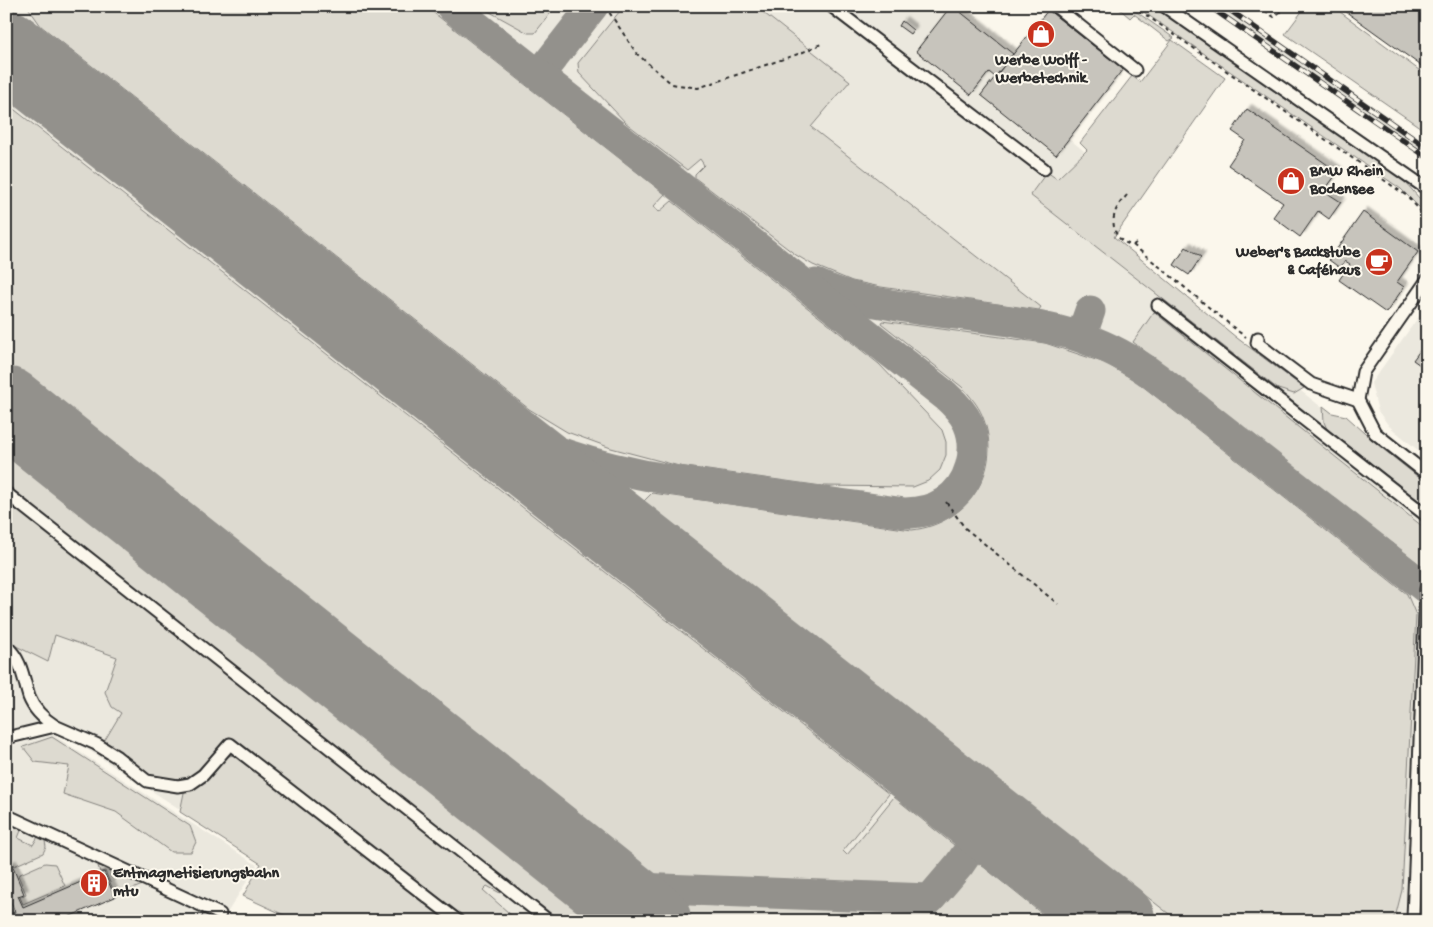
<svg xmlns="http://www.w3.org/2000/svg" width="1433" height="927" viewBox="0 0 1433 927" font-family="'Gochi Hand',sans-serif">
<defs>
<filter id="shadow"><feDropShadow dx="4.5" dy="-4.5" stdDeviation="1" flood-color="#0004"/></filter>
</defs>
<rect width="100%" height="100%" fill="#fbf7ec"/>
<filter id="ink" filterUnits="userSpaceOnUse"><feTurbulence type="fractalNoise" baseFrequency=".02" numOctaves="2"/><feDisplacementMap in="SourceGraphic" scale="10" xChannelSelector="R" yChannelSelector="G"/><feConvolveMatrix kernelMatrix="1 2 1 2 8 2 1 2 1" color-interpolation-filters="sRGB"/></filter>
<g filter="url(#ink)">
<g fill="#ebe8de">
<polygon points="6,6 953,6 1013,54 995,77 1084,151 1050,194 1427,490 1427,921 301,921 265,864 54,728 6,740"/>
<polygon points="1205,6 1229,6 1427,144 1427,160"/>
<polygon points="1427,305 1427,453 1425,456 1389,426 1378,411 1371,383"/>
<polygon points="53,735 257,865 222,921 6,921 6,747"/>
</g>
<g fill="#dddad0" stroke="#84827e">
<polygon points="27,6 425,6 665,194 654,206 659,212 672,201 879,364 942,430 946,442 946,455 940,470 928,481 913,487 822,486 679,466 611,448 567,432 529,409 41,26"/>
<polygon points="479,6 556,6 535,33 528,33"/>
<polygon points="624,6 755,6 850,81 811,127 1041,307 1039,310 881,287 852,281 813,265 796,255 695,178 695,174 704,165 700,159 687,170 626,123 579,73 578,63"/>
<polygon points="1116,6 1128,6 1174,38 1169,41 1134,14 1130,18"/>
<polygon points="1135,6 1156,6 1363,149 1406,183 1427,207 1427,215 1401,189"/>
<polygon points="1306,6 1332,6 1427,76 1427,132 1285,34"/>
<polygon points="1172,40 1225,78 1114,237 1237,338 1304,388 1294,394 1278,389 1030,195 1047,172 1057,179 1087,150 1080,143 1132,76 1140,82"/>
<polygon points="6,103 889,794 843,851 847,855 894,797 964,853 949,879 956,884 975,860 1051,921 556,921 6,490"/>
<polygon points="1154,312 1427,530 1427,570 1133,342"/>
<path d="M882,321L1045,343L1105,363L1136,381L1407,594L1416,615L1402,890L1396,914L1391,921H1178L643,502L652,493L912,530C968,524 1005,469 982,415C978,405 970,396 962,387L881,323Z"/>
<polygon points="1323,406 1332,413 1346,416 1383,449 1427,484 1427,498 1423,504 1327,429 1324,422"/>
<polygon points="6,499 503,889 500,893 487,886 483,890 518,921 462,921 230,739 199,774 188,782 155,780 102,745 121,713 112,707 105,692 117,657 55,635 48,662 6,641"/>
<polygon points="52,737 190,826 196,842 191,852 171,852 116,812 63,794 69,766 35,762 23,747"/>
<polygon points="235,755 450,921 297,921 243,896 261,864 180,812 185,788 228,756"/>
<polygon points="6,820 22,828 18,838 33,845 39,835 46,839 45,841 46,847 43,853 14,866 12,862 6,865"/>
<polygon points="45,863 55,864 65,886 23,904 20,897 26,894 18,875"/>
<polygon points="98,866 102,866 147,883 116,896 105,871 100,872"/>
</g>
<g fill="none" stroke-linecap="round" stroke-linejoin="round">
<g stroke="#93918c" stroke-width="31">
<polyline points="6,28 10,45 23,63"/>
<polyline points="539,75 593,6"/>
<path d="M816,284C850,300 887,304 923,310C975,317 1034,321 1083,338C1110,347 1134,361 1156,377L1427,589"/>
<polyline points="1086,338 1083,331 1090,311"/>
<path d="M436,386C472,409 507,431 546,447C606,471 668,480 731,489C789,497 847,505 905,513C919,513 933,510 945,502C970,486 980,450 968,423C963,412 955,404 946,396L451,6"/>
<polyline points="610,887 930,899 959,865 989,821"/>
</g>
<g stroke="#93918c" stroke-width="79">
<polyline points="6,49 1116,921"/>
<polyline points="6,406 652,921"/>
</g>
</g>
<g fill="#c7c4bc" stroke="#2b2b2b" filter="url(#shadow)">
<polygon points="951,6 953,6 1013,54 995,77 989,72 971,95 916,51"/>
<polygon points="1338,6 1427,6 1427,70"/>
<polygon points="1048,10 1123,69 1056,155 981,95"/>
<polygon points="902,21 913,30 910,34 899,26"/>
<polygon points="1247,109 1338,172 1324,191 1341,202 1329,219 1318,211 1300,237 1273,217 1283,203 1228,165 1245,140 1232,131"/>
<polygon points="1363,212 1418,252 1397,282 1404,287 1386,313 1339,280 1350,264 1345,261 1340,268 1329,260"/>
<polygon points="1186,247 1201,257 1189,275 1174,265"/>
<polygon points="1427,341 1427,370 1413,360"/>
<polygon points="12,865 24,894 18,896 23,907 104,872 115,897 59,921 6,921 6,915 15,912 10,900 6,901 6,867"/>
<polygon points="205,909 221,917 219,921 204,921 201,919"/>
</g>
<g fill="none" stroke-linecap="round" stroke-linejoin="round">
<defs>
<g id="minor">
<polyline points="831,6 1044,169"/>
<polyline points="1055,6 1135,70"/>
<polyline points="1164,6 1427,189"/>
<polyline points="1427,280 1363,372 1358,400 1375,433 1427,474"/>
<polyline points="1158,305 1427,516"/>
<polyline points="1258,338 1257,343 1311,384 1358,400"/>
<polyline points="6,493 549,921"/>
<path d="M6,646C22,660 23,678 29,697C34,710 44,719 55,726"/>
<polyline points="6,738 55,726 96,744 117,757 147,781 178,786 190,784 203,775 230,744 458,921"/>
<polyline points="6,815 220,914"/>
<polyline points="1417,921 1413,918 1426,589"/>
</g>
</defs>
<use href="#minor" stroke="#2b2b2b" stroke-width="15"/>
<g stroke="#2b2b2b" stroke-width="2" stroke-dasharray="4 4" stroke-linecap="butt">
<polyline points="605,6 637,54 672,84 698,88 801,53 821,44"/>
<polyline points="1133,6 1407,196 1427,218"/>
<polyline points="1258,6 1274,17 1287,6"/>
<path d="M1127,195C1124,199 1119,203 1117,208C1109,223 1115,243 1133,245L1136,243"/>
<polyline points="1133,245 1239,332 1246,337"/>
<polyline points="946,502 965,528 1058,604"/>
</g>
<use href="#minor" stroke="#fbf7ec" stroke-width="11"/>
<defs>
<g id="rail">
<polyline points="1209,6 1427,157"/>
<polyline points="1224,6 1427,148"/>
</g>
</defs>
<use href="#rail" stroke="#2b2b2b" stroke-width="5.5"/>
<use href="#rail" stroke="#fbf7ec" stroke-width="4" stroke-dasharray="11" stroke-linecap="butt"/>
</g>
</g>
<defs>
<symbol id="shop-disc" viewBox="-11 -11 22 22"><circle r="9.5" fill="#c8321e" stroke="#fbf7ec"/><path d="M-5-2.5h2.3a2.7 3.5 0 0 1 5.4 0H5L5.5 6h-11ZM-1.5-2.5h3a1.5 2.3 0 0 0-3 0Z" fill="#fff"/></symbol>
<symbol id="cafe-disc" viewBox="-11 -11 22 22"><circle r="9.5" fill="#c8321e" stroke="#fbf7ec"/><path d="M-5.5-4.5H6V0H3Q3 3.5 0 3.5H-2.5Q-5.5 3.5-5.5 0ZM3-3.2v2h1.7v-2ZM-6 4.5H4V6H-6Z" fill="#fff"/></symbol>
<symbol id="building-disc" viewBox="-11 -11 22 22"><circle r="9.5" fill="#c8321e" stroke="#fbf7ec"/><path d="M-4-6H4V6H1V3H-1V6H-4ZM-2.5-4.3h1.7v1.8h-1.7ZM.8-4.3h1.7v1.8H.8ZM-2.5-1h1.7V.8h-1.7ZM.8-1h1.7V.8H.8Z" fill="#fff"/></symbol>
</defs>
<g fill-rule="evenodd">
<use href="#shop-disc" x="1025" y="18" width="32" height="32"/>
<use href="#shop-disc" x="1275" y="165" width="32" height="32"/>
<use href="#cafe-disc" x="1363" y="246" width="32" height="32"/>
<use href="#building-disc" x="78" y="867" width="32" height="32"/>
</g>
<g text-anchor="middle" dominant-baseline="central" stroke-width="4" stroke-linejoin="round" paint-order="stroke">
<g font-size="16" font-weight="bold" fill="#2b2b2b" stroke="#fbf7ec" text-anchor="start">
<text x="1041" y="61" text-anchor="middle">Werbe Wolff -<tspan x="1041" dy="18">Werbetechnik</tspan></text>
<text x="1310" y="172">BMW Rhein<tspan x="1310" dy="18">Bodensee</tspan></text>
<text x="1360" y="253" text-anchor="end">Weber's Backstube<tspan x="1360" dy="18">&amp; Caféhaus</tspan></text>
<text x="113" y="874">Entmagnetisierungsbahn<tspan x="113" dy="18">mtu</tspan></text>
</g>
</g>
<rect width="1433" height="927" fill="none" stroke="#fbf7ec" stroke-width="25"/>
<rect x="12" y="12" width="1408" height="902" fill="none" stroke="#2b2b2b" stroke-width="2" filter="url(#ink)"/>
</svg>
